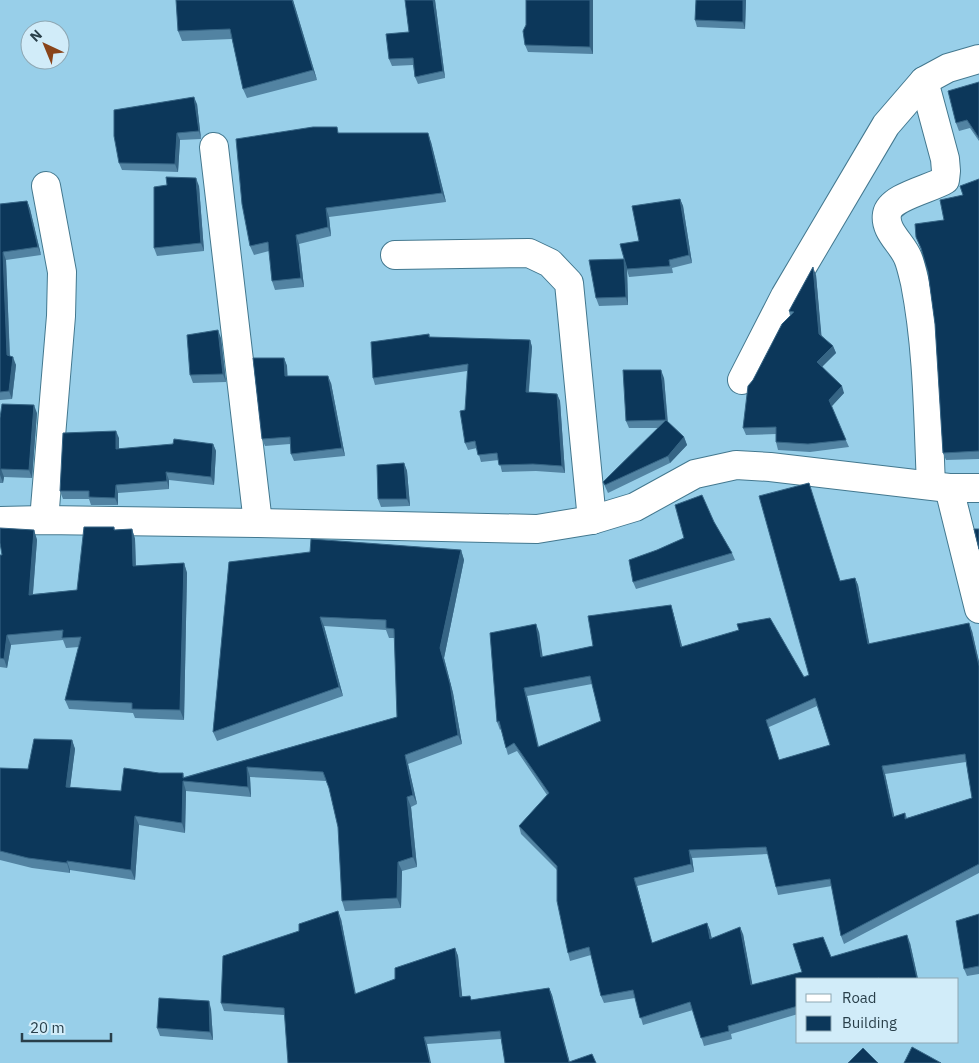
<svg xmlns="http://www.w3.org/2000/svg" width="979" height="1063" viewBox="0 0 979 1063" font-family="'IBM Plex Sans',sans-serif">
<rect width="100%" height="100%" fill="#98cfe9"/>
<g fill="none" stroke-linecap="round" stroke-linejoin="round">
<defs>
<g id="minor">
<path d="M924,81L945,159L946,171L945,180C930,189 890,197 887,214C884,231 902,243 908,258C911,265 913,275 915,283C928,350 928,418 931,485"/>
<polyline points="214,147 258,523"/>
<polyline points="395,255 529,253 550,263 569,283 592,520"/>
<polyline points="742,380 785,296 886,125 924,81 948,68 979,59"/>
<polyline points="949,488 979,609"/>
<polyline points="44,520 61,316 62,272 46,186"/>
<polyline points="0,521 44,520 258,523 537,529 592,520 635,507 695,474 736,465 770,467 949,488 979,488"/>
</g>
</defs>
<use href="#minor" stroke="#43788f" stroke-width="30"/>
<use href="#minor" stroke="#fff" stroke-width="28"/>
</g>
<g fill="#5283a2" fill-rule="evenodd">
<polygon points="293,0 317,80 247,98 243,89 232,39 182,41 178,31"/>
<polygon points="405,0 435,0 445,78 418,84 415,77 413,65 392,66 389,59 409,32"/>
<polygon points="593,0 593,54 528,52 525,45"/>
<polygon points="696,0 746,0 745,29 697,27 695,20"/>
<polygon points="979,82 979,141 970,128 959,131 956,123"/>
<polygon points="197,104 201,139 180,140 178,172 122,170 119,163"/>
<polygon points="339,133 431,142 446,202 329,217 331,236 299,244 304,287 275,290 272,281 269,251 254,255 250,246"/>
<polygon points="979,179 979,459 946,460 943,453 935,324 928,272 922,252 916,237 944,220 963,195"/>
<polygon points="199,186 204,251 157,256 154,248"/>
<polygon points="680,199 683,206 692,263 672,268 673,273 629,277 627,270 628,305 599,306 596,298 624,259 639,241"/>
<polygon points="27,201 30,209 41,255 6,260 10,356 16,365 12,399 0,400 0,204"/>
<polygon points="816,275 821,335 833,346 836,353 822,366 844,393 831,407 849,447 810,452 778,450 776,442 776,434 746,435 743,428 753,380 790,316 789,311"/>
<polygon points="429,334 430,337 530,340 532,347 529,392 557,394 560,401 565,473 536,471 502,472 499,460 481,462 477,448 468,450 465,443 467,371 375,385 373,378"/>
<polygon points="221,338 226,382 193,383 190,375"/>
<polygon points="284,358 287,366 287,376 331,383 345,456 294,461 291,454 290,444 265,446 262,439"/>
<polygon points="664,378 668,422 684,437 687,445 670,463 608,493 603,482 658,428 629,428 626,421"/>
<polygon points="37,413 32,478 4,477 3,483 0,483 0,418"/>
<polygon points="119,438 119,449 213,444 216,451 214,485 169,480 169,489 118,493 118,505 91,505 89,499 63,499 60,491"/>
<polygon points="404,463 407,471 410,506 381,507 378,499"/>
<polygon points="714,522 732,553 735,560 636,589 633,582 657,550 684,538"/>
<polygon points="114,527 115,530 132,529 135,539 136,566 184,563 187,573 184,720 135,718 133,713 69,709 65,700 79,647 66,648 63,640 11,645 7,668 0,667 0,555 2,555 34,530 37,540 33,594 77,590"/>
<polygon points="461,550 464,560 444,658 453,693 462,744 408,764 417,804 411,807 417,867 402,871 401,908 345,911 342,901 338,827 329,788 326,781 250,777 251,797 186,791 185,833 139,825 135,880 70,870 70,873 32,868 0,860 0,768 28,769 72,740 75,749 70,787 121,791 159,773 183,773 184,777 397,717 395,638 389,638 386,630 324,626 343,696 217,741 213,732 229,562"/>
<path d="M855,578L858,585L869,644L972,631L979,662V873L844,944L841,936L832,886L778,895L776,887L768,854L692,858L694,872L637,886L652,943L707,923L712,938L743,934L752,985L802,972L831,957L910,943L918,979H798V1014L731,1034L732,1039L704,1046L693,1010L643,1025L635,998L604,1003L601,996L591,955L570,961L568,953L557,870L521,834L519,826L547,795L517,751L508,755L506,748L501,729L500,730L497,722L539,632L542,657L593,646L673,612L682,646L804,677L809,675L840,581ZM592,684L601,721L539,747L527,696ZM817,706L830,745L779,760L769,727ZM966,762L972,798L907,818L905,813L894,817L885,774Z"/>
<polygon points="979,914 979,974 967,976 964,969"/>
<polygon points="341,919 356,994 395,979 455,948 458,956 462,996 470,996 471,1000 549,988 552,995 569,1062 505,1063 501,1039 427,1044 284,1015 224,1011 221,1003"/>
<polygon points="211,1009 213,1040 160,1036 157,1028"/>
</g>
<g fill="#366585">
<polygon points="292,0 293,0 317,80 313,70"/>
<polygon points="433,0 435,0 445,78 443,71"/>
<polygon points="590,0 593,0 593,54 590,47"/>
<polygon points="743,0 746,0 745,29 743,22"/>
<polygon points="194,97 197,104 201,139 199,131"/>
<polygon points="177,133 180,140 178,172 175,164"/>
<polygon points="428,133 431,142 446,202 442,193"/>
<polygon points="196,178 199,186 204,251 201,243"/>
<polygon points="680,199 683,206 692,263 689,255"/>
<polygon points="27,201 30,209 41,255 38,247"/>
<polygon points="326,208 329,217 331,236 328,227"/>
<polygon points="296,235 299,244 304,287 301,278"/>
<polygon points="3,252 6,260 10,363 7,355"/>
<polygon points="624,259 627,267 628,305 626,297"/>
<polygon points="813,267 816,275 822,341 819,334"/>
<polygon points="218,330 221,338 226,382 223,374"/>
<polygon points="530,340 532,347 528,399 526,392"/>
<polygon points="833,346 836,353 820,369 817,362"/>
<polygon points="13,357 16,365 12,399 9,391"/>
<polygon points="284,358 287,366 288,383 285,376"/>
<polygon points="661,370 664,378 668,428 666,420"/>
<polygon points="328,376 331,383 345,456 342,448"/>
<polygon points="842,386 844,393 831,407 829,400"/>
<polygon points="557,394 560,401 565,473 562,466"/>
<polygon points="34,405 37,413 32,478 29,470"/>
<polygon points="116,431 119,438 119,457 116,449"/>
<polygon points="684,437 687,445 670,463 668,456"/>
<polygon points="213,444 216,451 214,485 211,477"/>
<polygon points="404,463 407,471 410,506 407,499"/>
<polygon points="1,469 4,477 3,483 0,475"/>
<polygon points="166,472 169,480 169,489 167,481"/>
<polygon points="116,485 118,493 118,505 115,498"/>
<polygon points="132,529 135,539 136,576 133,566"/>
<polygon points="34,530 37,540 32,604 29,595"/>
<polygon points="461,550 464,560 444,658 453,693 462,744 458,735 440,648"/>
<polygon points="184,563 187,573 184,720 180,710"/>
<polygon points="855,578 858,585 871,652 868,644"/>
<polygon points="671,605 673,612 684,654 681,647"/>
<polygon points="320,617 324,626 343,696 339,687"/>
<polygon points="969,623 972,631 979,662 979,666"/>
<polygon points="536,624 539,632 544,665 541,657"/>
<polygon points="7,635 11,645 7,668 4,659"/>
<polygon points="524,688 527,696 540,755 538,747"/>
<polygon points="72,740 75,749 69,796 66,787"/>
<polygon points="405,755 408,764 417,804 413,795"/>
<polygon points="882,766 885,774 896,824 893,817"/>
<polygon points="247,767 250,777 251,797 248,787"/>
<polygon points="183,781 186,791 185,833 182,823"/>
<polygon points="407,797 411,807 417,867 413,857"/>
<polygon points="135,816 139,825 135,880 131,870"/>
<polygon points="689,850 692,858 694,872 691,864"/>
<polygon points="67,861 70,870 70,873 67,863"/>
<polygon points="398,862 402,871 401,908 397,898"/>
<polygon points="634,878 637,886 654,951 652,943"/>
<polygon points="338,911 341,919 357,1002 355,994"/>
<polygon points="707,923 710,930 713,946 710,939"/>
<polygon points="740,927 743,934 754,993 751,985"/>
<polygon points="907,935 910,943 918,979 917,979"/>
<polygon points="455,948 458,956 463,1004 460,997"/>
<polygon points="549,988 552,995 570,1063 569,1063"/>
<polygon points="209,1001 211,1009 213,1040 210,1032"/>
<polygon points="424,1037 427,1044 431,1063 430,1063"/>
</g>
<g fill="#0c375a" stroke="#366585" fill-rule="evenodd">
<polygon points="176,0 292,0 313,70 243,89 230,29 178,31"/>
<polygon points="405,0 433,0 443,71 415,77 413,58 389,59 386,34 409,32"/>
<polygon points="526,0 590,0 590,47 525,45 523,31 526,25"/>
<polygon points="696,0 743,0 743,22 695,20"/>
<polygon points="979,82 979,138 967,120 956,123 948,91"/>
<polygon points="194,97 199,131 177,133 175,164 119,163 114,136 114,110"/>
<polygon points="313,127 337,127 338,133 428,133 442,193 326,208 328,227 296,235 301,278 272,281 268,242 250,246 242,204 236,139"/>
<polygon points="166,177 196,178 201,243 154,248 154,187 167,185"/>
<polygon points="979,179 979,451 943,453 935,324 928,272 921,248 916,237 915,224 944,220 940,200 963,195 960,186"/>
<polygon points="680,199 689,255 669,260 670,266 627,269 620,244 639,241 632,206"/>
<polygon points="27,201 38,247 3,252 7,355 13,357 9,391 0,392 0,204"/>
<polygon points="624,259 626,297 596,298 589,260"/>
<polygon points="813,267 819,334 833,346 817,362 842,386 829,400 846,440 808,444 776,442 776,427 743,428 748,386 753,380 782,324 794,312 789,311"/>
<polygon points="218,330 223,374 190,375 187,335"/>
<polygon points="429,334 429,337 530,340 526,392 557,394 562,466 533,464 499,465 497,453 478,455 475,441 465,443 460,411 465,410 468,364 373,378 371,342"/>
<polygon points="253,358 284,358 285,376 328,376 342,448 291,454 290,437 262,439"/>
<polygon points="623,370 661,370 666,420 626,421"/>
<polygon points="2,404 34,405 29,470 1,469 0,475 0,418"/>
<polygon points="666,420 684,437 668,456 605,485 603,482"/>
<polygon points="116,431 116,449 173,444 174,439 213,444 211,477 166,472 167,481 116,485 115,498 89,497 89,491 60,491 63,433"/>
<polygon points="404,463 407,499 378,499 377,465"/>
<path d="M809,483L840,581L855,578L868,644L969,623L979,666V864L841,936L830,879L776,887L766,847L689,850L691,864L634,878L652,943L707,923L710,939L740,927L751,985L802,972L793,944L823,937L831,957L907,935L917,979H880L879,978L877,979H798V1006L728,1026L729,1031L701,1038L690,1002L640,1018L633,990L601,996L589,947L568,953L557,901V866L519,826L549,793L514,743L506,748L499,721L497,722L490,633L536,624L541,657L593,646L588,616L671,605L681,647L739,630L737,624L770,618L804,677L809,675L759,496ZM590,676L601,721L538,747L524,688ZM815,698L830,745L779,760L766,720ZM965,754L972,798L905,819V813L893,817L882,766Z"/>
<polygon points="702,495 714,522 732,553 633,582 629,560 657,550 684,538 675,505"/>
<polygon points="84,527 114,527 114,530 132,529 133,566 184,563 180,710 132,709 132,703 65,700 81,637 62,638 63,630 7,635 4,659 0,658 0,555 2,555 0,543 0,528 34,530 29,595 77,590"/>
<polygon points="974,529 979,529 979,549"/>
<polygon points="311,539 461,550 440,648 450,684 458,735 405,755 413,795 407,797 413,857 398,862 397,898 342,901 338,827 329,788 323,772 247,767 248,787 183,781 182,823 135,816 131,870 67,861 67,863 28,858 0,851 0,768 28,769 34,739 72,740 66,787 121,791 124,768 159,773 183,773 183,778 397,717 394,629 386,628 386,620 320,617 339,687 213,732 229,562 310,552"/>
<polygon points="338,911 355,994 395,979 395,968 455,948 460,997 470,996 471,1000 549,988 569,1062 592,1054 596,1063 505,1063 500,1031 424,1037 430,1063 288,1063 284,1008 221,1003 223,956 299,931 299,924"/>
<polygon points="979,914 979,966 964,969 956,921"/>
<polygon points="159,998 209,1001 210,1032 157,1028"/>
<polygon points="912,1047 941,1063 904,1063"/>
<polygon points="863,1048 878,1063 848,1063"/>
</g>
<rect x="796" y="978" width="162" height="65" fill="#d1ecf9" stroke="#8ea7b3"/>
<rect x="806" y="994" width="25" height="8" fill="#ffffff" stroke="#8ea7b3"/>
<text x="842" y="1003" font-size="15" fill="#293f4a">Road</text>
<rect x="806" y="1016" width="25" height="15" fill="#0c375a" stroke="#8ea7b3"/>
<text x="842" y="1028" font-size="15" fill="#293f4a">Building</text>
<g transform="translate(45 45) rotate(316)"><circle r="24" fill="#d1ecf9" stroke="#8ea7b3"/>
<path d="M0-4L9 19L0 12L-9 19Z" fill="#89441a"/>
<text y="-8" font-size="14" font-weight="bold" text-anchor="middle" fill="#293f4a">N</text>
</g>
<path d="M22 1033v8h89v-8" fill="none" stroke="#293f4a" stroke-width="2.5"/>
<text x="30" y="1033" font-size="15" fill="#293f4a" stroke="#d1ecf9" stroke-width="4" paint-order="stroke">20 m</text>
</svg>
